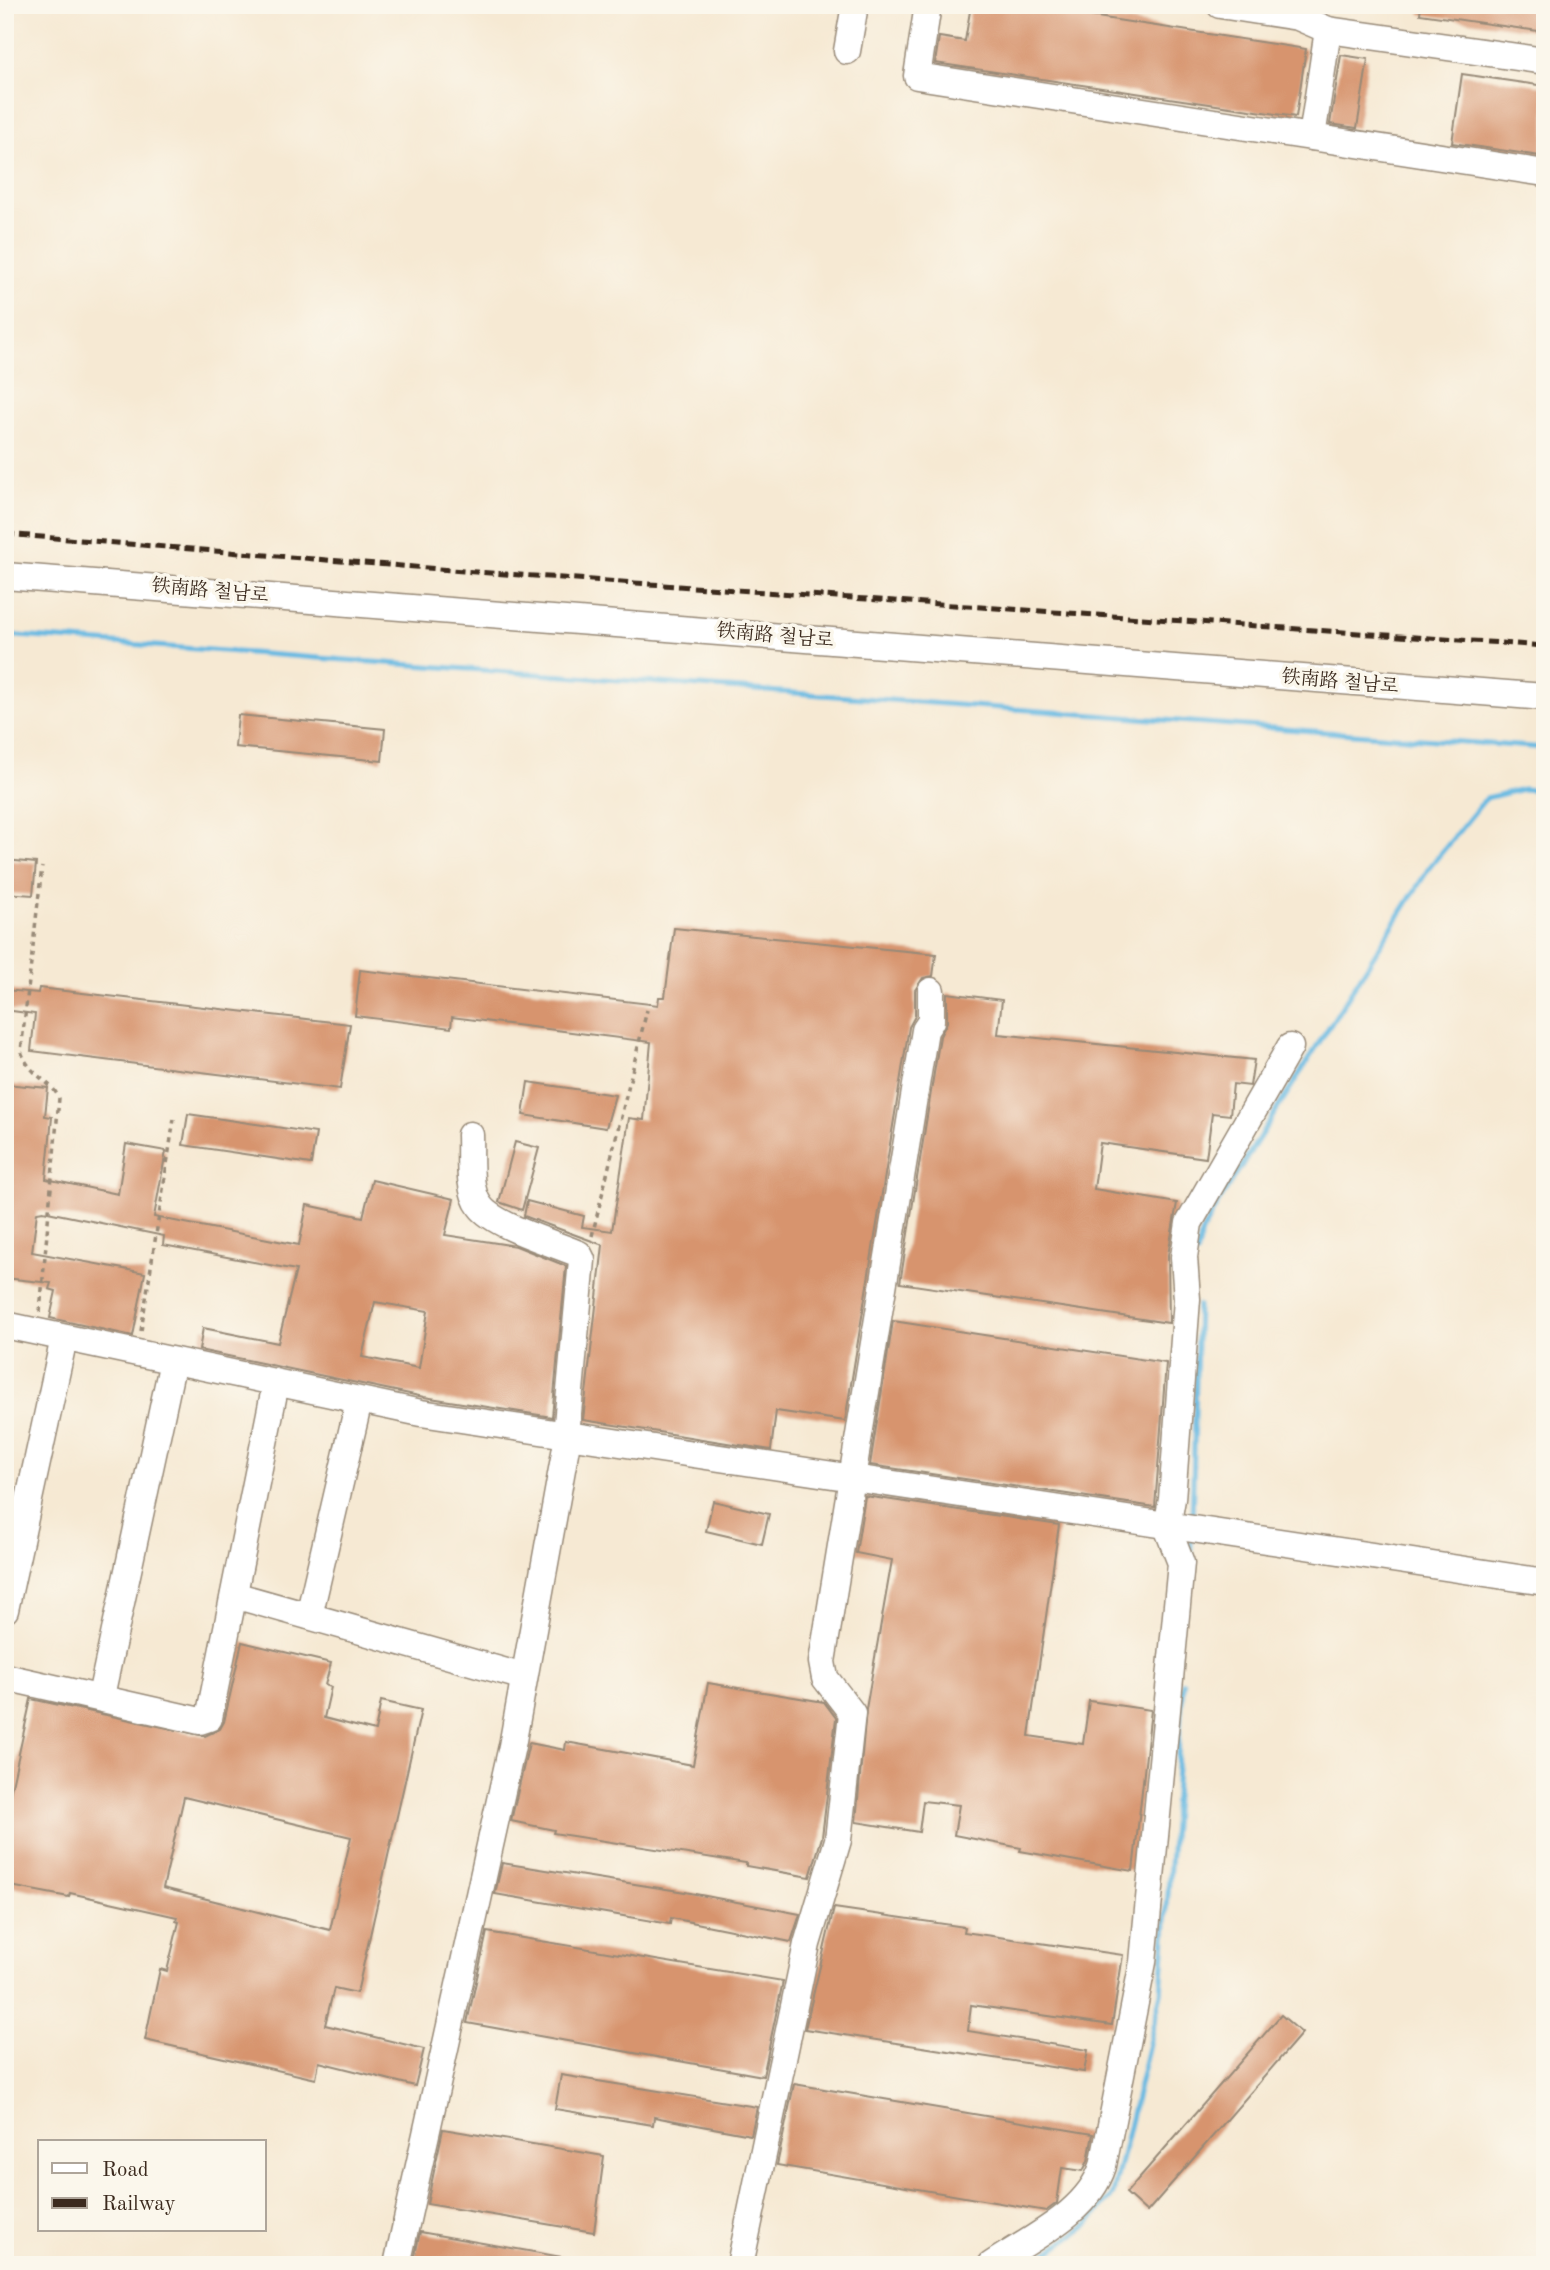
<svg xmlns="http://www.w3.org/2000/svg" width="1550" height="2270" viewBox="0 0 1550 2270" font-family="'Old Standard TT','Noto Serif SC','Noto Serif KR',serif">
<rect width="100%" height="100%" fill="#fbf7ec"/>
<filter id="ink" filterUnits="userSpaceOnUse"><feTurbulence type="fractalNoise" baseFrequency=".0143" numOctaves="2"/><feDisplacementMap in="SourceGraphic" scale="14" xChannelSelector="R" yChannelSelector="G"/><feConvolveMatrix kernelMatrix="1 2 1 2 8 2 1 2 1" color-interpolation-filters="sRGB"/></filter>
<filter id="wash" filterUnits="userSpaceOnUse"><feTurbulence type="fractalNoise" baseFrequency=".00686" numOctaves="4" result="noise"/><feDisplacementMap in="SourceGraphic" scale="28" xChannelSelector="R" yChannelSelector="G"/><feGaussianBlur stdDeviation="1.57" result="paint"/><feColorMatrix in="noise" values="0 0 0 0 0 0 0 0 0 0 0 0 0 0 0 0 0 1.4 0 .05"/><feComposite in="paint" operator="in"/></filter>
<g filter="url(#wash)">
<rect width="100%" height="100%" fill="#f6e9d3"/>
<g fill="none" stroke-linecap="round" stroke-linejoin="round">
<g stroke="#66b9e2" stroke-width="5">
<polyline points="5,635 1545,748"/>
<polyline points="1197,1254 1202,1232 1215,1208 1429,868 1486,798 1523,789 1545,791"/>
<polyline points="1192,1520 1198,1306"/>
<polyline points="1191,1558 1191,1537"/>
<polyline points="1030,2265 1088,2224 1113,2194 1161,1993 1183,1683"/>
</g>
</g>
<g id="blocks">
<g fill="#d7946e" fill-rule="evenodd">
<polygon points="971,5 1019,5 1306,49 1296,117 935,63 939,37 965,41"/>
<polygon points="1421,5 1545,5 1545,32 1420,14"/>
<polygon points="1341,55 1368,59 1357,128 1330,124"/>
<polygon points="1462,74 1545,86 1545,132 1540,156 1452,143"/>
<polygon points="238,715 385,729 382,761 235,747"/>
<polygon points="5,860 36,863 33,895 5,893"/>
<polygon points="674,928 936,954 933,976 923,978 915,990 915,1016 909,1027 845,1421 776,1411 771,1450 583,1420 603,1245 524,1216 527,1201 584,1216 582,1227 612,1231 629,1118 644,1120 651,1042 452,1017 451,1028 355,1016 360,970 658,1005 659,997 665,997"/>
<polygon points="39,988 350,1024 340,1089 31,1051 35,1014 5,1010 5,990 38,993"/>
<polygon points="947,993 1002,1000 998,1034 1254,1060 1250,1086 1233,1084 1230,1115 1212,1113 1206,1158 1100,1143 1094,1189 1177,1203 1168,1255 1169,1323 900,1283 940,1036 947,1022"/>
<polygon points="528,1082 615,1095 606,1128 523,1115"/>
<path d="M5,1084L48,1088L45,1116L52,1117L46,1179L118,1194L126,1144L166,1151L154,1217L299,1245L307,1205L363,1217L372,1180L454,1199L445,1235L516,1246L566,1266L552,1417L424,1397L199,1350L203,1328L278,1343L296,1270L163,1245L164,1236L43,1211L37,1212L32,1252L145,1273L133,1336L50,1318L56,1291L49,1289L51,1283L5,1278ZM375,1302L428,1311L419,1368L362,1357Z"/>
<polygon points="188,1114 316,1133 311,1164 183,1145"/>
<polygon points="515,1142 539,1148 522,1210 499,1202"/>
<polygon points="893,1321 1166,1363 1155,1507 870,1465"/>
<polygon points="865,1496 1059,1525 1029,1736 1083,1744 1089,1701 1151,1710 1133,1871 1020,1851 1021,1848 954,1835 959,1805 923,1801 919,1832 856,1822 866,1709 892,1560 856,1553"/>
<polygon points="713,1501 769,1514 762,1544 706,1531"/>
<path d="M242,1642L331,1663L325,1685L331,1687L324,1718L375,1731L381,1701L421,1710L357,1993L334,1988L325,2025L424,2049L415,2086L319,2062L316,2079L145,2040L160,1969L167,1971L179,1922L176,1921L177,1917L70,1893L69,1897L5,1885V1817L31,1699L205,1736L220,1729L224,1722ZM184,1797L351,1837L330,1930L163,1888Z"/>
<polygon points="708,1683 824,1702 836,1718 822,1837 810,1877 746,1866 746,1863 553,1833 554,1830 511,1821 529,1743 565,1750 566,1742 693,1765"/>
<polygon points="502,1863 685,1892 800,1914 791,1942 671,1918 670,1924 495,1894"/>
<polygon points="834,1908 965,1927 964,1932 1123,1955 1112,2025 971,2005 968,2031 1088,2050 1084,2072 805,2029"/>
<polygon points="487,1932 783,1981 763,2076 467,2023"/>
<polygon points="1281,2015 1302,2033 1147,2212 1126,2193"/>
<polygon points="561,2075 757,2107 751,2135 654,2117 653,2125 555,2109"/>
<polygon points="794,2084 1093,2134 1088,2161 1083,2171 1062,2168 1057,2203 1046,2211 777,2165"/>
<polygon points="443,2129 604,2156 594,2232 427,2204"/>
<polygon points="420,2232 562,2257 562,2265 413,2265"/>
</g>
</g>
</g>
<g filter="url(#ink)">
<use href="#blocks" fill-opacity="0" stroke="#988a78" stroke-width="2"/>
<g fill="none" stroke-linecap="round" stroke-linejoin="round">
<defs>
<g id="minor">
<polyline points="928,5 917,76 1545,173"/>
<polyline points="1220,5 1298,17 1328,30 1545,61"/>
<polyline points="847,51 855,5"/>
<polyline points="1312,137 1328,30"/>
<polyline points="5,576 1545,697"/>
<path d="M470,1135C471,1155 467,1189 480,1206C494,1226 556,1244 579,1254L582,1260L566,1435"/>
<polyline points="5,1325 421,1413 1545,1582"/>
<polyline points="234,1595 524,1677"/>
<polyline points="5,1610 64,1338"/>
<polyline points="309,1616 359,1401"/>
<polyline points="5,1677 200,1721 209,1718 276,1383"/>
<polyline points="101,1696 173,1361"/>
<polyline points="397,2265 512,1746 568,1436"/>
<polyline points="740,2265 807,1944 838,1840 852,1713 825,1678 822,1662 925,1030 931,1021 931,991"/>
<path d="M991,2265C1031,2238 1088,2213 1103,2166L1143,1962L1181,1563L1167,1527L1172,1499L1187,1299L1184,1257L1189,1223L1290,1047"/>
</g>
</defs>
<use href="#minor" stroke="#988a78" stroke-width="29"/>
<g stroke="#988a78" stroke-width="3.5" stroke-dasharray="5 5" stroke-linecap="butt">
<polyline points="592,1236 647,1010"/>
<path d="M40,1312L59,1098C51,1080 30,1077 21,1051L42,867"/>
<polyline points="141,1331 174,1119"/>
</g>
<use href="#minor" stroke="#fff" stroke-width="26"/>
<polyline stroke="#3b2a1e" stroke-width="5" stroke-dasharray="10 5" stroke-linecap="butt" points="5,534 476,572 1545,646"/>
</g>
</g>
<g text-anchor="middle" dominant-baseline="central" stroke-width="7" stroke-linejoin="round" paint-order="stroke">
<g font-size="19" fill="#3b2a1e" stroke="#fbf7ec">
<text transform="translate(210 592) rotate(5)">铁南路 철남로</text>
<text transform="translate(775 637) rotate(5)">铁南路 철남로</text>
<text transform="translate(1340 683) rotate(5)">铁南路 철남로</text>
</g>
</g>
<rect width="1550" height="2270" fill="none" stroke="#fbf7ec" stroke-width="28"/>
<rect x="38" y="2140" width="228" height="91" fill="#fbf7ec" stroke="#aea59a" stroke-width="2"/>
<rect x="52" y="2163" width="35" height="10" fill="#ffffff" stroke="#aea59a" stroke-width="2"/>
<text x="102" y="2176" font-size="21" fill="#3b2a1e">Road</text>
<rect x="52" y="2198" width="35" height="10" fill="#3b2a1e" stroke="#aea59a" stroke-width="2"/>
<text x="102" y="2210" font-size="21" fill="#3b2a1e">Railway</text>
</svg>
